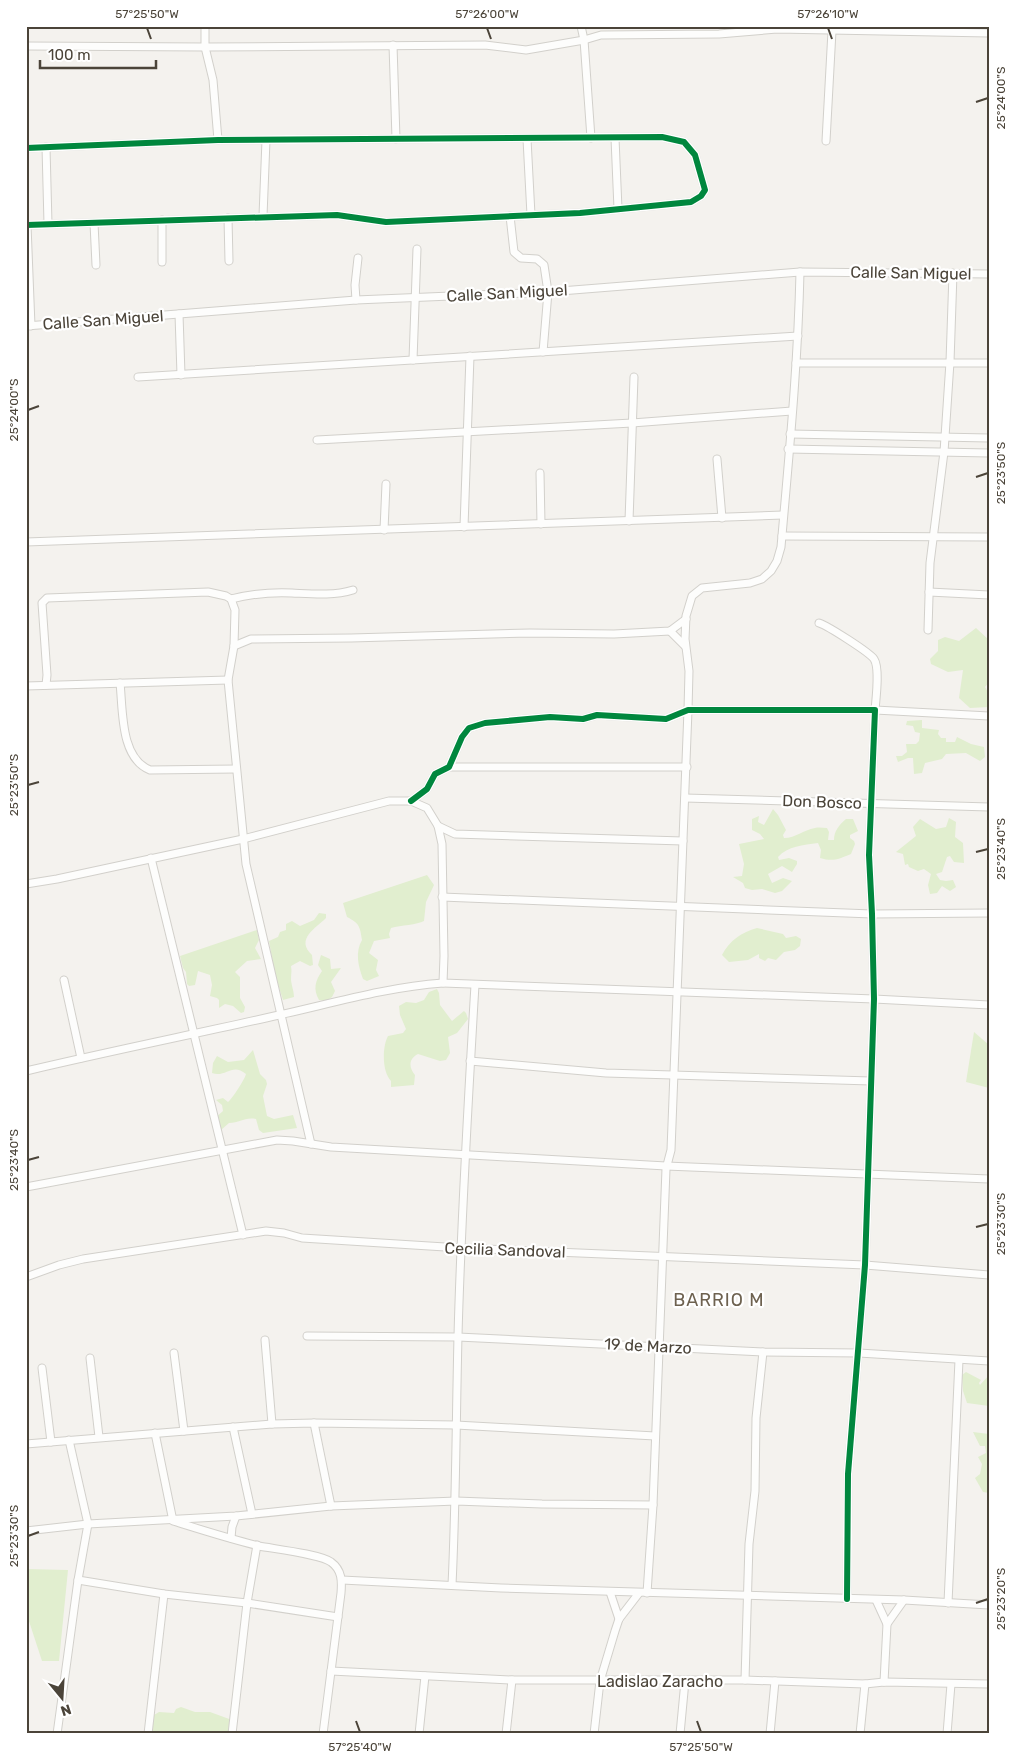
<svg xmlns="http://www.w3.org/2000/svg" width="1015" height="1760" viewBox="0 0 1015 1760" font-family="Rubik,sans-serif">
<rect width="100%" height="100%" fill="#f4f2ee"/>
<g fill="#e1eecf">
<polygon points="976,628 989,640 989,682 985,687 989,694 989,707 970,708 959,698 963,670 948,672 931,664 930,659 938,651 938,640 945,637 959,641"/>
<polygon points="922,720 922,728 939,730 938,734 941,738 946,738 946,742 955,742 957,737 971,744 984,747 985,757 980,761 966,753 946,754 942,759 925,763 922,773 914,774 913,758 908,758 898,762 896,756 902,756 907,752 906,744 916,744 919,741 920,733 915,732 913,726 906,725 907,721"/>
<path d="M773,809L778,815L786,830L783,835L784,838C796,838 803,830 815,828C819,827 823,828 827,828L829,832L828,840H834C834,831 839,825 846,819H853L858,831L850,835V838L854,841L855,844L851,854C839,859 833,862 820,858L821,850L818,843C803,845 788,846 778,857L779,860L789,858L797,861V864L792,872L782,866L768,874L772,883L783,878L792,881L782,891L775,893L762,889L752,890L745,888L743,883L733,877L742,876L744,864L739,844L764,839L760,834L752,830V819L759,816L758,822L764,825Z"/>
<polygon points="949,818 956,822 955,837 963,843 964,863 954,862 950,856 947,857 942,872 936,874 940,880 946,881 953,880 956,887 950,891 942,886 937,893 930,894 928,885 931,874 924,869 918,871 909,867 908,864 905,865 903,854 896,852 916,836 913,827 920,819 936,829 946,827"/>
<path d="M427,875L434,885L426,902L424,921C417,925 401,925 391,928L389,934L390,938L374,941L369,953L378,960L376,970L379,976L367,981L363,979C358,966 355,952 362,940C360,926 359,923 347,917L343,903Z"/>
<path d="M319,913L326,914V918C316,928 295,939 312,955L313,965L310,966L300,961L291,966C292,971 291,974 291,979C291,984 294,991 294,997L283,1000L275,975L269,941L278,937L280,932L286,930V924L292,921L300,926L314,920Z"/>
<path d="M757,928L783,934L786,938L796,936L801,939L800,946L795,950L784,952L776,960L768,958L765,961L759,958V954L748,960L729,962L722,955C729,941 742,932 757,928Z"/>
<polygon points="257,930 259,940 255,948 261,959 247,961 235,972 240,977 240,998 245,1007 244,1012 241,1013 233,1006 225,1004 219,1008 219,1000 217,998 210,996 212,985 210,975 198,971 195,985 189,986 187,984 186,972 183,968 180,956"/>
<path d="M321,955L330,959L331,969L341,968L331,982L335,991L332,997L326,1001L319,1000C313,989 315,981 322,971L318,965Z"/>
<path d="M437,989L439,993L440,1005L452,1021L464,1011L466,1013L468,1019L457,1033L448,1037L450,1053L446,1060L440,1061L418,1054C408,1059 409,1068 415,1075L414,1085L391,1087V1081C382,1072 382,1047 388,1036L403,1033L406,1029L400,1015L399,1006L406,1002L416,1003L424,1000L429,992Z"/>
<polygon points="974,1032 989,1045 989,1088 966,1082"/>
<path d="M253,1050L260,1074L266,1080L267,1084L263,1096L267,1116L274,1119L293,1115L297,1128L263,1133L259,1130L256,1119C244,1117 240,1123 229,1123L221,1130L215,1118L223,1111L222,1105L216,1100L223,1098L228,1102C232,1099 245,1079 246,1074C232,1062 226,1078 212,1073L213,1063L217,1056L228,1062L244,1060Z"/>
<polygon points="966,1372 981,1380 979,1383 980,1385 989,1375 989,1406 967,1403 963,1391 962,1375"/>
<polygon points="973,1432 989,1434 989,1493 983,1492 975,1478 980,1474 982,1464 978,1457 986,1453 985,1446 980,1446"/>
<polygon points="26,1569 68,1570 59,1661 42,1661 26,1612"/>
<polygon points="181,1707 195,1712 210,1712 232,1720 228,1734 153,1734 151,1728 154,1715 159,1712 174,1713 176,1709"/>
</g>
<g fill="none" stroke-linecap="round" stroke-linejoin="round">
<defs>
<g id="street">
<polyline points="205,26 205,47 213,80 218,140"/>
<polyline points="581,26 584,40 591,138"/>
<polyline points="393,45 396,139"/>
<polyline points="26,46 205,47 485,45 526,50 584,40 601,35 719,34 777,29 989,33"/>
<polyline points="615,138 618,209"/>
<polyline points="527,139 531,215"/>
<polyline points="826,141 832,31"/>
<polyline points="46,147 48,224"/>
<polyline points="26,148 218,140 662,137 684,142 695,155 705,190 701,196 691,202 580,213 386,222 337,215 26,225"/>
<polyline points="263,216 266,140"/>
<polyline points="510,216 514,252 521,258 537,259 544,265 548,292 543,352"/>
<polyline points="228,218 229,261"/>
<polyline points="162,220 162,262"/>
<polyline points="94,223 96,265"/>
<polyline points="27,225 31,326"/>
<polyline points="356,300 355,285 358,258"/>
<polyline points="179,314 181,375"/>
<polyline points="26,326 356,300 548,292 800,272 989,274"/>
<polyline points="413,360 417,249"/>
<polyline points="796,363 989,363"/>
<polyline points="138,377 798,336"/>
<polyline points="790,434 989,438"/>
<polyline points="317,440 632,423 792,411"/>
<polyline points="788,449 989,453"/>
<polyline points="717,459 722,518"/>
<polyline points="540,473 541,524"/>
<polyline points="629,521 634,377"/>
<polyline points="464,527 470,356"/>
<polyline points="384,530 386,484"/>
<polyline points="782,536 989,537"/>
<polyline points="26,542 783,515"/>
<polyline points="929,592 989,595"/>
<path d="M231,599C251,594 271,592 292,593C313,594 333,596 353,590"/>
<path d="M819,623C828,626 869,652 874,659C880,668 876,698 875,710L989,716"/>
<polyline points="928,630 930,563 944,452 950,362 953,273"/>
<polyline points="670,631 685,646"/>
<polyline points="234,646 251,639 351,638 530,633 614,634 670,631 686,619"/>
<path d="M120,683C123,710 120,758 150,770L236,769"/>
<polyline points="46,685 47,675 42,603 47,598 208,592 226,596 231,599 235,610 234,646 228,680 246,864 311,1144"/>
<polyline points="26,686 228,680"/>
<polyline points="449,767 687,767"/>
<polyline points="685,798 989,807"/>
<polyline points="411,801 427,789 435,774 449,767 462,737 469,728 485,723 550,717 583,719 597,715 666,719 688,710 875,710 869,855 872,914 874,999 865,1265 848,1474 847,1599"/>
<polyline points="438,826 455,834 683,841"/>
<polyline points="151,858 243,1235"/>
<polyline points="26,884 57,879 243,839 389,801 411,801 427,808 438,826 442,844 444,956 443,983 874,999 989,1005"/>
<polyline points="442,897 872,914 989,913"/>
<polyline points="64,980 81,1058"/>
<polyline points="470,1061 606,1073 871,1081"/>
<path d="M26,1071C110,1051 195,1034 279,1015C333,1003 387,987 443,983"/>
<polyline points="26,1187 277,1140 293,1141 331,1147 666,1166 989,1179"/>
<polyline points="26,1277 59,1265 83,1259 266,1231 284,1233 302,1238 461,1248 865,1265 989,1275"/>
<polyline points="307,1336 458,1337 763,1352 859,1353 989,1361"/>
<polyline points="265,1340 272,1424"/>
<polyline points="174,1353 184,1431"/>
<polyline points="90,1358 99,1437"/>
<polyline points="42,1368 51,1442"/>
<polyline points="314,1423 331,1506"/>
<polyline points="233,1427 252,1514"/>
<path d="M155,1433L173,1521C202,1530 230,1539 259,1546C275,1549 319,1554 331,1562C342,1570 342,1581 341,1593L323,1734"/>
<polyline points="26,1444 272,1424 314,1423 456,1425 655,1436"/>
<polyline points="26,1531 88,1524 236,1516 331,1506 456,1501 542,1504 653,1505"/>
<polyline points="231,1538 232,1527 236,1516"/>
<polyline points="78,1580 164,1594 247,1603 338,1617"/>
<polyline points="342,1580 501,1588 904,1600 989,1605"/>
<path d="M452,1585C456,1502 456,1419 458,1336C461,1219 468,1102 475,985"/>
<polyline points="610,1592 619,1619"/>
<path d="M647,1593L653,1505L666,1169L671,1150L688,710L689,671L685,639L686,616L692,596L702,588L750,583L762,579L771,571L777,561L781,547C789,455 798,364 800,272"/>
<polyline points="876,1600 887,1624"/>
<polyline points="948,1603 959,1360"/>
<polyline points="331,1671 512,1680 745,1680 865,1684 884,1682 989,1684"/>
<polyline points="745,1680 749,1544 755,1491 756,1418 763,1352"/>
<polyline points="884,1682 887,1624 904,1600"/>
<polyline points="57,1734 78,1580 88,1524 69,1440"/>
<polyline points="148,1734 164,1594"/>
<polyline points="232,1734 247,1603 257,1545"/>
<polyline points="419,1734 425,1676"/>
<polyline points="506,1734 512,1680"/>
<polyline points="594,1734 600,1681 615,1631 619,1619 639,1593"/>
<polyline points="680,1734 685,1681"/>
<polyline points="770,1734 775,1681"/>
<polyline points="860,1734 865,1684"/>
<polyline points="947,1734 951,1684"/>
</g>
</defs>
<use href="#street" stroke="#d2d0cb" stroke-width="9"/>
<use href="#street" stroke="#fdfdfc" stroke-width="7"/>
<defs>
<g id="cycleway">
<polyline points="26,148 218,140 662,137 684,142 695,155 705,190 701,196 691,202 580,213 386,222 337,215 26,225"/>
<polyline points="411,801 427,789 435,774 449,767 462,737 469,728 485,723 550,717 583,719 597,715 666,719 688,710 875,710 869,855 872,914 874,999 865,1265 848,1474 847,1599"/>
</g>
</defs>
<use href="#cycleway" stroke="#fff" stroke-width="9"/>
<use href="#cycleway" stroke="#00873e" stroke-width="6"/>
</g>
<path fill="none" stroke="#4b4439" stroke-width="2" d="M147,28L151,39M487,28L491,39M828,28L832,39M976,102L988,98M28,410L39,406M976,477L988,473M28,785L39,782M976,852L988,849M28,1160L39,1157M976,1227L988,1224M28,1536L39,1532M976,1603L988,1599M356,1721L360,1732M697,1721L701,1732"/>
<g text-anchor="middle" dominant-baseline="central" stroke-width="4.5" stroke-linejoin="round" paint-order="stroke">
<g font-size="16" fill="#4b4439" stroke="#fff">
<text transform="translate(911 273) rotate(1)">Calle San Miguel</text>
<text transform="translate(507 293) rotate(-3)">Calle San Miguel</text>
<text transform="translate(103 320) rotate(-4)">Calle San Miguel</text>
<text transform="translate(822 802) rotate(2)">Don Bosco</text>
<text transform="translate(505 1250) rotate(2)">Cecilia Sandoval</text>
<text transform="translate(648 1346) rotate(3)">19 de Marzo</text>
<text x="660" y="1681">Ladislao Zaracho</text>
</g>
<g font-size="18" letter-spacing="1" fill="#6e6250" stroke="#fff">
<text x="719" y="1300">BARRIO M</text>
</g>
</g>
<rect width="1015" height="1760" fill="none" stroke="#ffffff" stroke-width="55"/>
<g transform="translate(62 1698) rotate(162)" stroke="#ffffff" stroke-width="4" paint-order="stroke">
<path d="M0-4L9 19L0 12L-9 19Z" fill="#4b4439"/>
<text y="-8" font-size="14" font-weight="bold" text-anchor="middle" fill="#4b4439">N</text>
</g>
<path d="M40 60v8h116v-8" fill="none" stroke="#4b4439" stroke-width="2.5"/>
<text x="48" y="60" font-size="15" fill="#4b4439" stroke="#ffffff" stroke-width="4" paint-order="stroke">100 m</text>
<rect x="28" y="28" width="960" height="1704" fill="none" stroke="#4b4439" stroke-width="2"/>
<g font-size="12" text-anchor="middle" fill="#4b4439">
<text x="147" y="18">57°25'50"W</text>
<text x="487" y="18">57°26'00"W</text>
<text x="828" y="18">57°26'10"W</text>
<text transform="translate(1001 98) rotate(-90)" y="4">25°24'00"S</text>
<text transform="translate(14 410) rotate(-90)" y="4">25°24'00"S</text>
<text transform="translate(1001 473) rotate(-90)" y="4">25°23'50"S</text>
<text transform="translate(14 785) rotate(-90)" y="4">25°23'50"S</text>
<text transform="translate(1001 849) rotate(-90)" y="4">25°23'40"S</text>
<text transform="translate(14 1160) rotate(-90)" y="4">25°23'40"S</text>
<text transform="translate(1001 1224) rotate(-90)" y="4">25°23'30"S</text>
<text transform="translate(14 1536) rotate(-90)" y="4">25°23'30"S</text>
<text transform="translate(1001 1599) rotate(-90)" y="4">25°23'20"S</text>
<text x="360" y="1751">57°25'40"W</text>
<text x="701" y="1751">57°25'50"W</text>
</g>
</svg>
